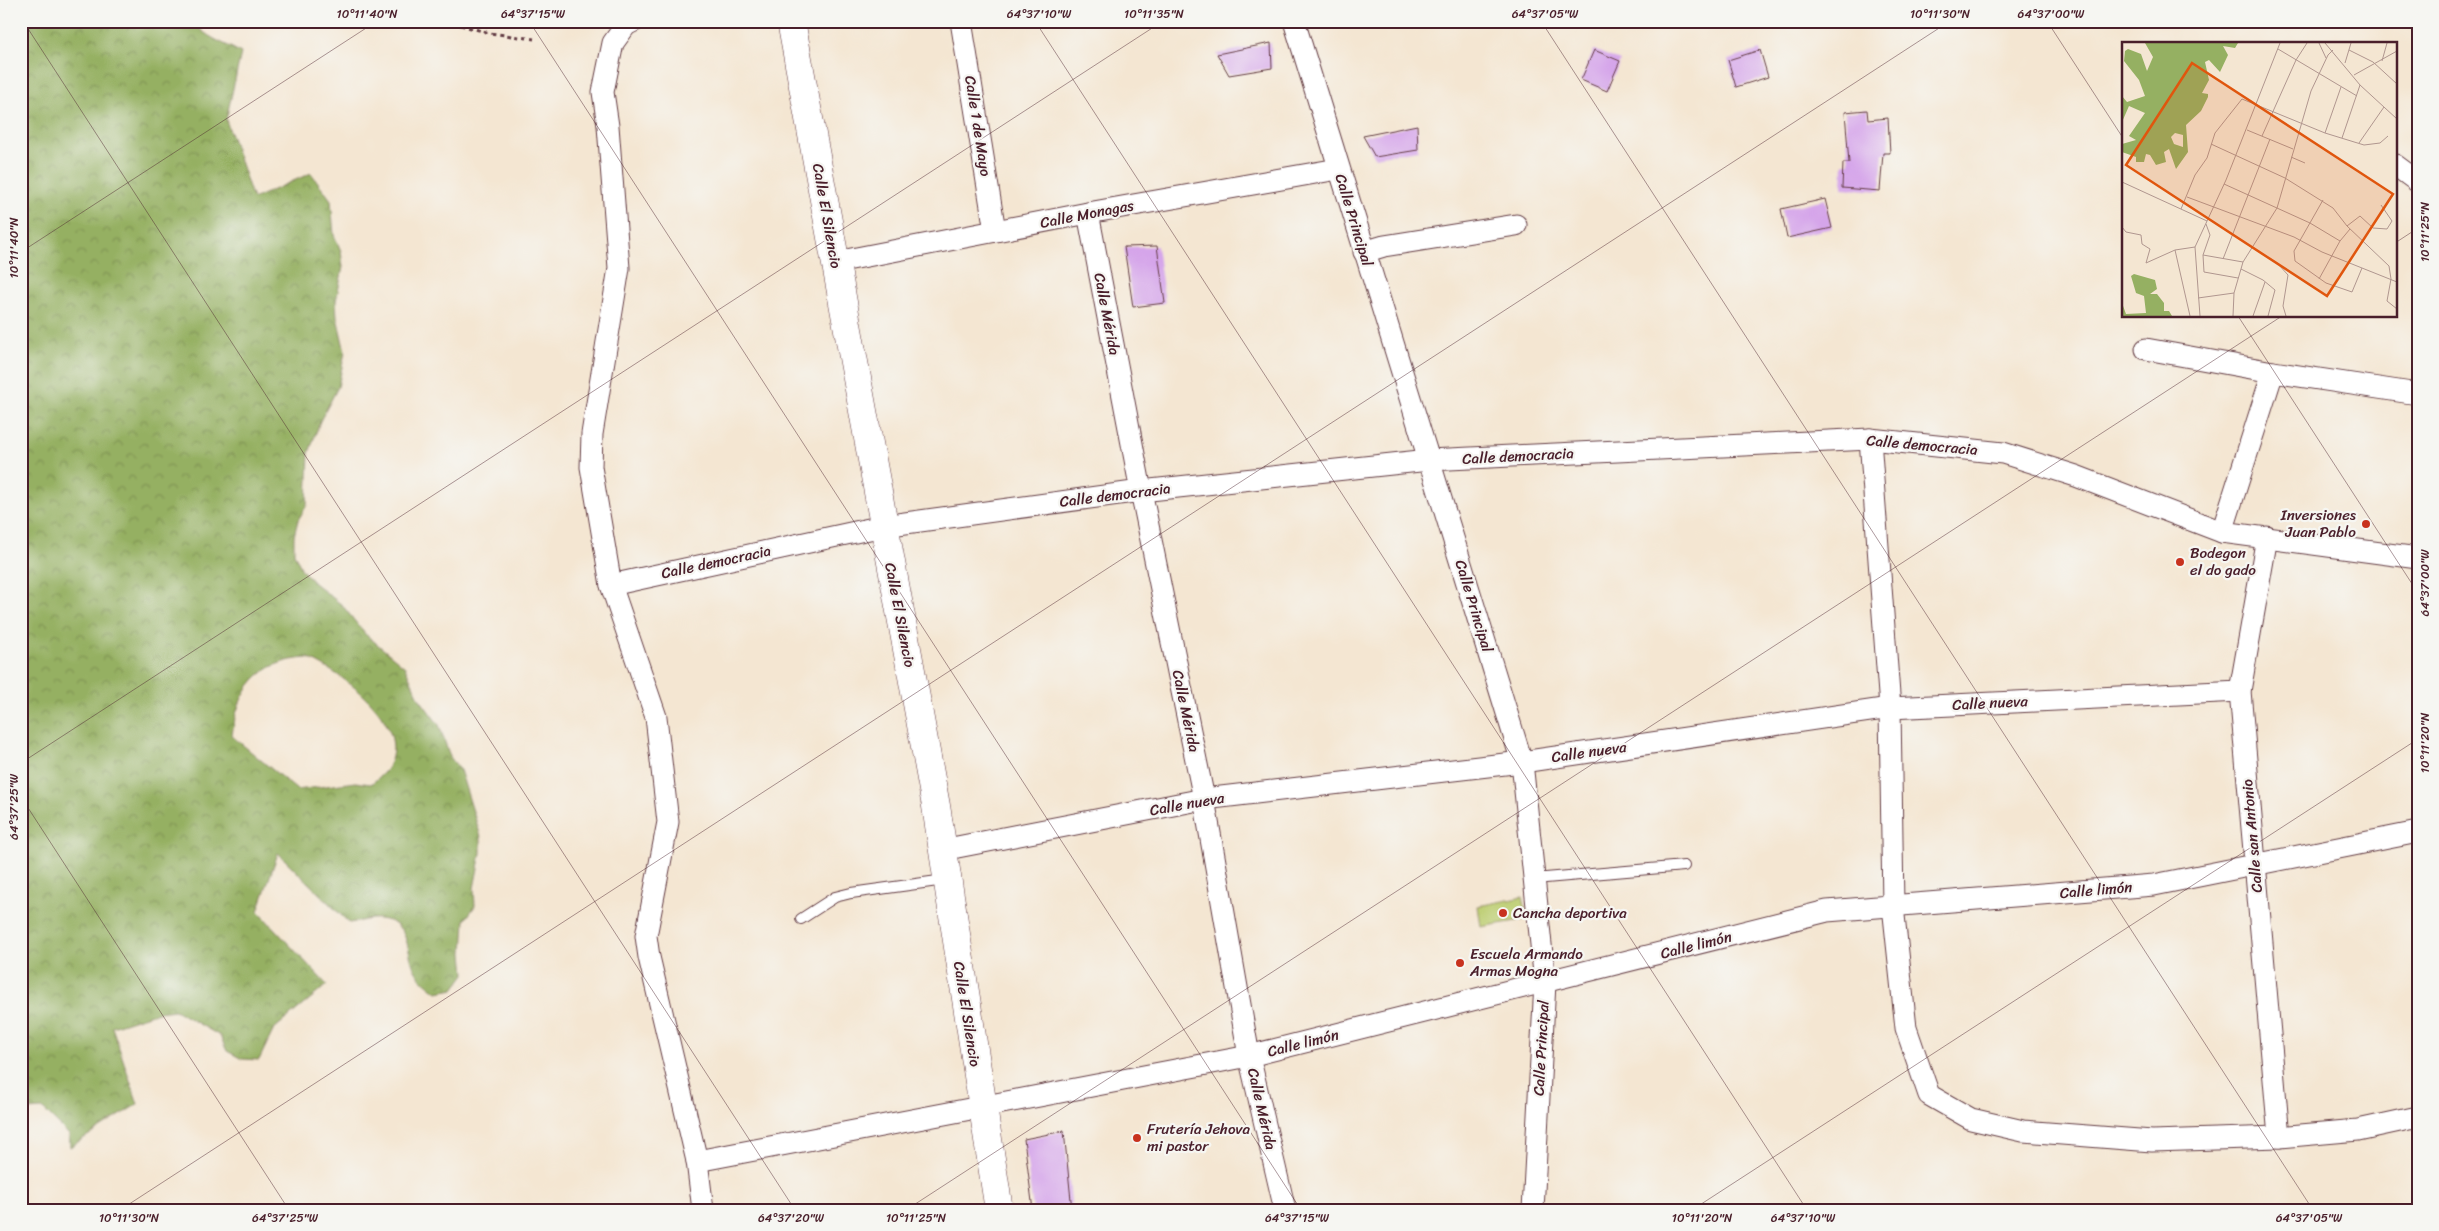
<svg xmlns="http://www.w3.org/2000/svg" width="2439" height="1231" viewBox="0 0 2439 1231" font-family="Sriracha,sans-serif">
<defs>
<pattern id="forest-crowns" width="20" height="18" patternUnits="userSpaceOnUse" patternTransform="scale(1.25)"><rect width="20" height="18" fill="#95b062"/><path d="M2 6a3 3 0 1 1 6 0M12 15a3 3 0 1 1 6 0" fill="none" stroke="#7c8f51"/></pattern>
</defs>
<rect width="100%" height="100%" fill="#f6f6f2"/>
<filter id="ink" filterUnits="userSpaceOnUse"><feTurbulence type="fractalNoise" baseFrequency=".02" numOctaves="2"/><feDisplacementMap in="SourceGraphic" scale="10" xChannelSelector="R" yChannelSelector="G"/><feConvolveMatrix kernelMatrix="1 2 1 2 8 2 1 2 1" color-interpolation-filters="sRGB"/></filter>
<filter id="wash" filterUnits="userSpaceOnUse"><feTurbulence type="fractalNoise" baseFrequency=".0096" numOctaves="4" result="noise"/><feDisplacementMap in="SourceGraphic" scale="20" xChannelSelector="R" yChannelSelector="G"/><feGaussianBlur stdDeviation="1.12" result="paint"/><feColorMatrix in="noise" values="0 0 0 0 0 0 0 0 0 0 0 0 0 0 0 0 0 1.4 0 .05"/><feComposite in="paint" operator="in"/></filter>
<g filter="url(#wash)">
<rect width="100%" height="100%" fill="#f4e6d2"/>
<polygon fill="#bccd70" stroke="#83764e" points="1523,897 1528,919 1481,927 1478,906"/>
<path fill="url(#forest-crowns)" stroke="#706846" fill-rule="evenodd" d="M21,21H194C202,37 226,43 241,53L226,120L253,199L311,173L331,200L334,235L341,251L343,267L336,301L337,317L345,352L338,387L320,421L309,453L307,505L298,520L294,536V553L302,570L314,583L342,605L365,634L405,667L419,698L439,725L450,757L460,770L481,837V853L474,888L475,906L465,920L463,953L465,974L454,989L437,992C428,985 419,979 414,968C405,946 410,922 379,919C370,918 358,922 349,923L278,853L258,911L327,985L274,1029L259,1060L242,1059L227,1051L220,1036L175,1010L158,1012L112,1027L138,1104L70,1147L69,1135L43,1109L27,1110L21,1113ZM308,658C341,673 410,721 389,765C386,772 377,779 371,784L355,782L297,790L232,736C237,690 259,660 308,658Z"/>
<g id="blocks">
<g fill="#d5a5ea">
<polygon points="1271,43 1272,68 1229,75 1217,54"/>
<polygon points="1594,50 1620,61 1607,91 1581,80"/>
<polygon points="1760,50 1768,77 1736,87 1728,60"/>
<polygon points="1867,110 1868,120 1888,118 1890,153 1883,153 1880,191 1842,188 1843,163 1849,163 1845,112"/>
<polygon points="1417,125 1418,150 1375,157 1363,136"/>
<polygon points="1825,199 1832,228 1787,238 1781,209"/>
<polygon points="1157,246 1165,303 1133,307 1124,247"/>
<polygon points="1064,1131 1072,1210 1033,1210 1024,1139"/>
</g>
</g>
</g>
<g filter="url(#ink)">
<use href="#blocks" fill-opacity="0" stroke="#643d44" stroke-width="1"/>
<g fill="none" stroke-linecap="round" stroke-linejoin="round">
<defs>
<g id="lane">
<polyline points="1534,879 1684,866"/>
<polyline points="801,919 835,897 851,893 945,880"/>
</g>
<g id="street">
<polyline points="634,21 626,25 613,43 603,92 608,126 619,268 592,434 591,467 611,585 656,717 668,822 646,936 649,957 697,1161 703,1210"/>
<polyline points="961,21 995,231"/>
<polyline points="1294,21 1522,762 1545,983 1533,1210"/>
<polyline points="2395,165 2418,182"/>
<polyline points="1088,213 1141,491 1204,799 1249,1056 1285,1210"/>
<polyline points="1364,252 1384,246 1516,225"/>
<polyline points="836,262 1088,213 1338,169"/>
<polyline points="2146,349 2273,372"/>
<polyline points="1870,439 1890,708 1893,906 1906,1028 1929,1095 1971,1119 2023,1131 2152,1141 2279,1137 2358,1130 2418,1117"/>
<polyline points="2222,532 2273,372 2418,394"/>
<polyline points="2267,537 2240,691 2279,1137"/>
<polyline points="611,585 883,526 1141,491 1429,460 1870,439 2003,453 2076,476 2222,532 2418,558"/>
<polyline points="942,850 1204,799 1522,762 1890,708 2240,691"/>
<polyline points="697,1161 1249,1056 1827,911 2154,885 2418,832"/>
</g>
<polyline id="secondary" points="791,21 936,806 999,1210"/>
</defs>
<use href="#lane" stroke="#643d44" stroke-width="12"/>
<use href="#street" stroke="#643d44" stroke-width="23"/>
<use href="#secondary" stroke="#643d44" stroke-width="29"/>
<polyline stroke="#643d44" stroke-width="3" stroke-dasharray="4 4" stroke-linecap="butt" points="445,21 490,33 534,39"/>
<use href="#lane" stroke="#fff" stroke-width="10"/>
<use href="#street" stroke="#fff" stroke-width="21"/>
<use href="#secondary" stroke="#fff" stroke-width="28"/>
</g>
</g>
<path fill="none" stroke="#4a1f2b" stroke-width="1" stroke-opacity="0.45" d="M23,21L795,1210M529,21L1301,1210M1035,21L1807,1210M1541,21L2313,1210M2047,21L2123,138M2395,243L2418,228M21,252L377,21M2238,316L2418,593M21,763L1163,21M21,797L289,1210M120,1210L1950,21M906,1210L2282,316M1692,1210L2418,739"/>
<g fill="#c8321e" stroke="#f6f6f2" stroke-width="2">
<circle cx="2366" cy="524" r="5"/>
<circle cx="2180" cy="562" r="5"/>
<circle cx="1503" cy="913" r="5"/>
<circle cx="1460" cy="963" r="5"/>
<circle cx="1137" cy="1138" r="5"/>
</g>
<g text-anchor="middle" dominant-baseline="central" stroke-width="4.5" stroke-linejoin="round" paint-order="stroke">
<g font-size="15" fill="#4a1f2b" stroke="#f6f6f2">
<text transform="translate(978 126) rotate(81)">Calle 1 de Mayo</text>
<text transform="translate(1087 214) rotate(-11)">Calle Monagas</text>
<text transform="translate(827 216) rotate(80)">Calle El Silencio</text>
<text transform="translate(1354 220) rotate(73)">Calle Principal</text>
<text transform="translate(1107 314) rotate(79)">Calle Mérida</text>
<text transform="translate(1922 445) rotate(5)">Calle democracia</text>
<text transform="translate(1518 456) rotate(-3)">Calle democracia</text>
<text transform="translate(1115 495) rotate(-7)">Calle democracia</text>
<text transform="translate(716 562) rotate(-12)">Calle democracia</text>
<text transform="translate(1474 606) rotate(73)">Calle Principal</text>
<text transform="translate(900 615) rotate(79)">Calle El Silencio</text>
<text transform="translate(1990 703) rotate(-3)">Calle nueva</text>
<text transform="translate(1186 711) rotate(78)">Calle Mérida</text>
<text transform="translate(1589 752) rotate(-8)">Calle nueva</text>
<text transform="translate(1187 804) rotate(-10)">Calle nueva</text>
<text transform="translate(2252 836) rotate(-95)">Calle san Antonio</text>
<text transform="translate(2096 890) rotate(-5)">Calle limón</text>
<text transform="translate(1696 945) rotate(-14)">Calle limón</text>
<text transform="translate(967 1014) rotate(81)">Calle El Silencio</text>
<text transform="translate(1303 1043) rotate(-14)">Calle limón</text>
<text transform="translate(1541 1048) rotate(-87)">Calle Principal</text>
<text transform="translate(1262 1109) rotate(77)">Calle Mérida</text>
</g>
<g font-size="15" fill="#4a1f2b" stroke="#f6f6f2" text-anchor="start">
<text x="2356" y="515" text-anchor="end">Inversiones<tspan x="2356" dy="17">Juan Pablo</tspan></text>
<text x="2190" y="553">Bodegon<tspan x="2190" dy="17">el do gado</tspan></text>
<text x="1513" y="913">Cancha deportiva</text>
<text x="1470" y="954">Escuela Armando<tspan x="1470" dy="17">Armas Mogna</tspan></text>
<text x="1147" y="1129">Frutería Jehova<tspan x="1147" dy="17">mi pastor</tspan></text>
</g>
</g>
<g transform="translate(2122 42)">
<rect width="275" height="275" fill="#f4e6d2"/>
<path d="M15,1H116L113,6L101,4L106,13L98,30L87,18L83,20L87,38L80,51L86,52V55L79,69L64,83L66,110L54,127L47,107L42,110L44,120L34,123L28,113L24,112L22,120H14V115L0,110V102L14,98L7,94L23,71L7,64L0,80V54L5,60L23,54L17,38L2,19L3,9L6,7L19,12L25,29L31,15L23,1ZM53,91L61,93V105L52,102L49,95ZM12,232L33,238L35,247L28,252H35L42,261V269H47L50,274H0V261L4,272L24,271L22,254L14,251L9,234Z" fill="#95b062" fill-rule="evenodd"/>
<path fill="none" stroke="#b0968f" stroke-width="1" d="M197,1L204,16M203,1L238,43L275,77M156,7L235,54M227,8L251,20L275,42M260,19L265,1M223,21L229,1M232,33L275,9M125,88L171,107M203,91L219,45M140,94L174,18L185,1M220,96L238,43M237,101L262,65M89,102L163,136L211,166L225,184L267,224L269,237L265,259L275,267M169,115L183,121M0,140L85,179M102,142L188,181L218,199M65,155L172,195L200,210L275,240M201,158L172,209L173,219L204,241L230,250L240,226M59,167L73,133L85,116L93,91L120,57L203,91L242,103L258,101L266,94M84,182L88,193L81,213L82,230L116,236M225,184L238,174L251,186L265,187L270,179L259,163M0,185L4,190L19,193L20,202L28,207L24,221L53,208L73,205M53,208L68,274M81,213L121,220M101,217L148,97M156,222L166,233L161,264L164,274M119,227L141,238L153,248L146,274M197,237L218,199L228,187M76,256L112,251M78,274L73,205L104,138L158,1M111,274L112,251L121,220L155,166L189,49L206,13L211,8M131,274L143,240"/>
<path fill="#e0560e" fill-opacity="0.15" stroke="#e0560e" stroke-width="2.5" d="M70,21L271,152L205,254L4,123Z"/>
<rect width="275" height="275" fill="none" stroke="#4a1f2b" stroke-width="2.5"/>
</g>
<rect width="2439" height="1231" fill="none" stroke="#f6f6f2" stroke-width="55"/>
<rect x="28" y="28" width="2384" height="1176" fill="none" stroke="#4a1f2b" stroke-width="2"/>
<g font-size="12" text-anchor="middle" fill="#4a1f2b">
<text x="367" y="18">10°11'40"N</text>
<text x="533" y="18">64°37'15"W</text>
<text x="1039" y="18">64°37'10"W</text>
<text x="1154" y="18">10°11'35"N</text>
<text x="1545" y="18">64°37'05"W</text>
<text x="1940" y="18">10°11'30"N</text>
<text x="2051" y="18">64°37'00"W</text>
<text transform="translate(2425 232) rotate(-90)" y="4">10°11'25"N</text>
<text transform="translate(14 248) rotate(-90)" y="4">10°11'40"N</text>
<text transform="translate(2425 583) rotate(-90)" y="4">64°37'00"W</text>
<text transform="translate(2425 743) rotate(-90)" y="4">10°11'20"N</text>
<text transform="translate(14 807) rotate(-90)" y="4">64°37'25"W</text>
<text x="129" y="1222">10°11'30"N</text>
<text x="285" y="1222">64°37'25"W</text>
<text x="791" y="1222">64°37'20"W</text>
<text x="916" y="1222">10°11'25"N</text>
<text x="1297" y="1222">64°37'15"W</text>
<text x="1702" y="1222">10°11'20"N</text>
<text x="1803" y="1222">64°37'10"W</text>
<text x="2309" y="1222">64°37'05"W</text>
</g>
</svg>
